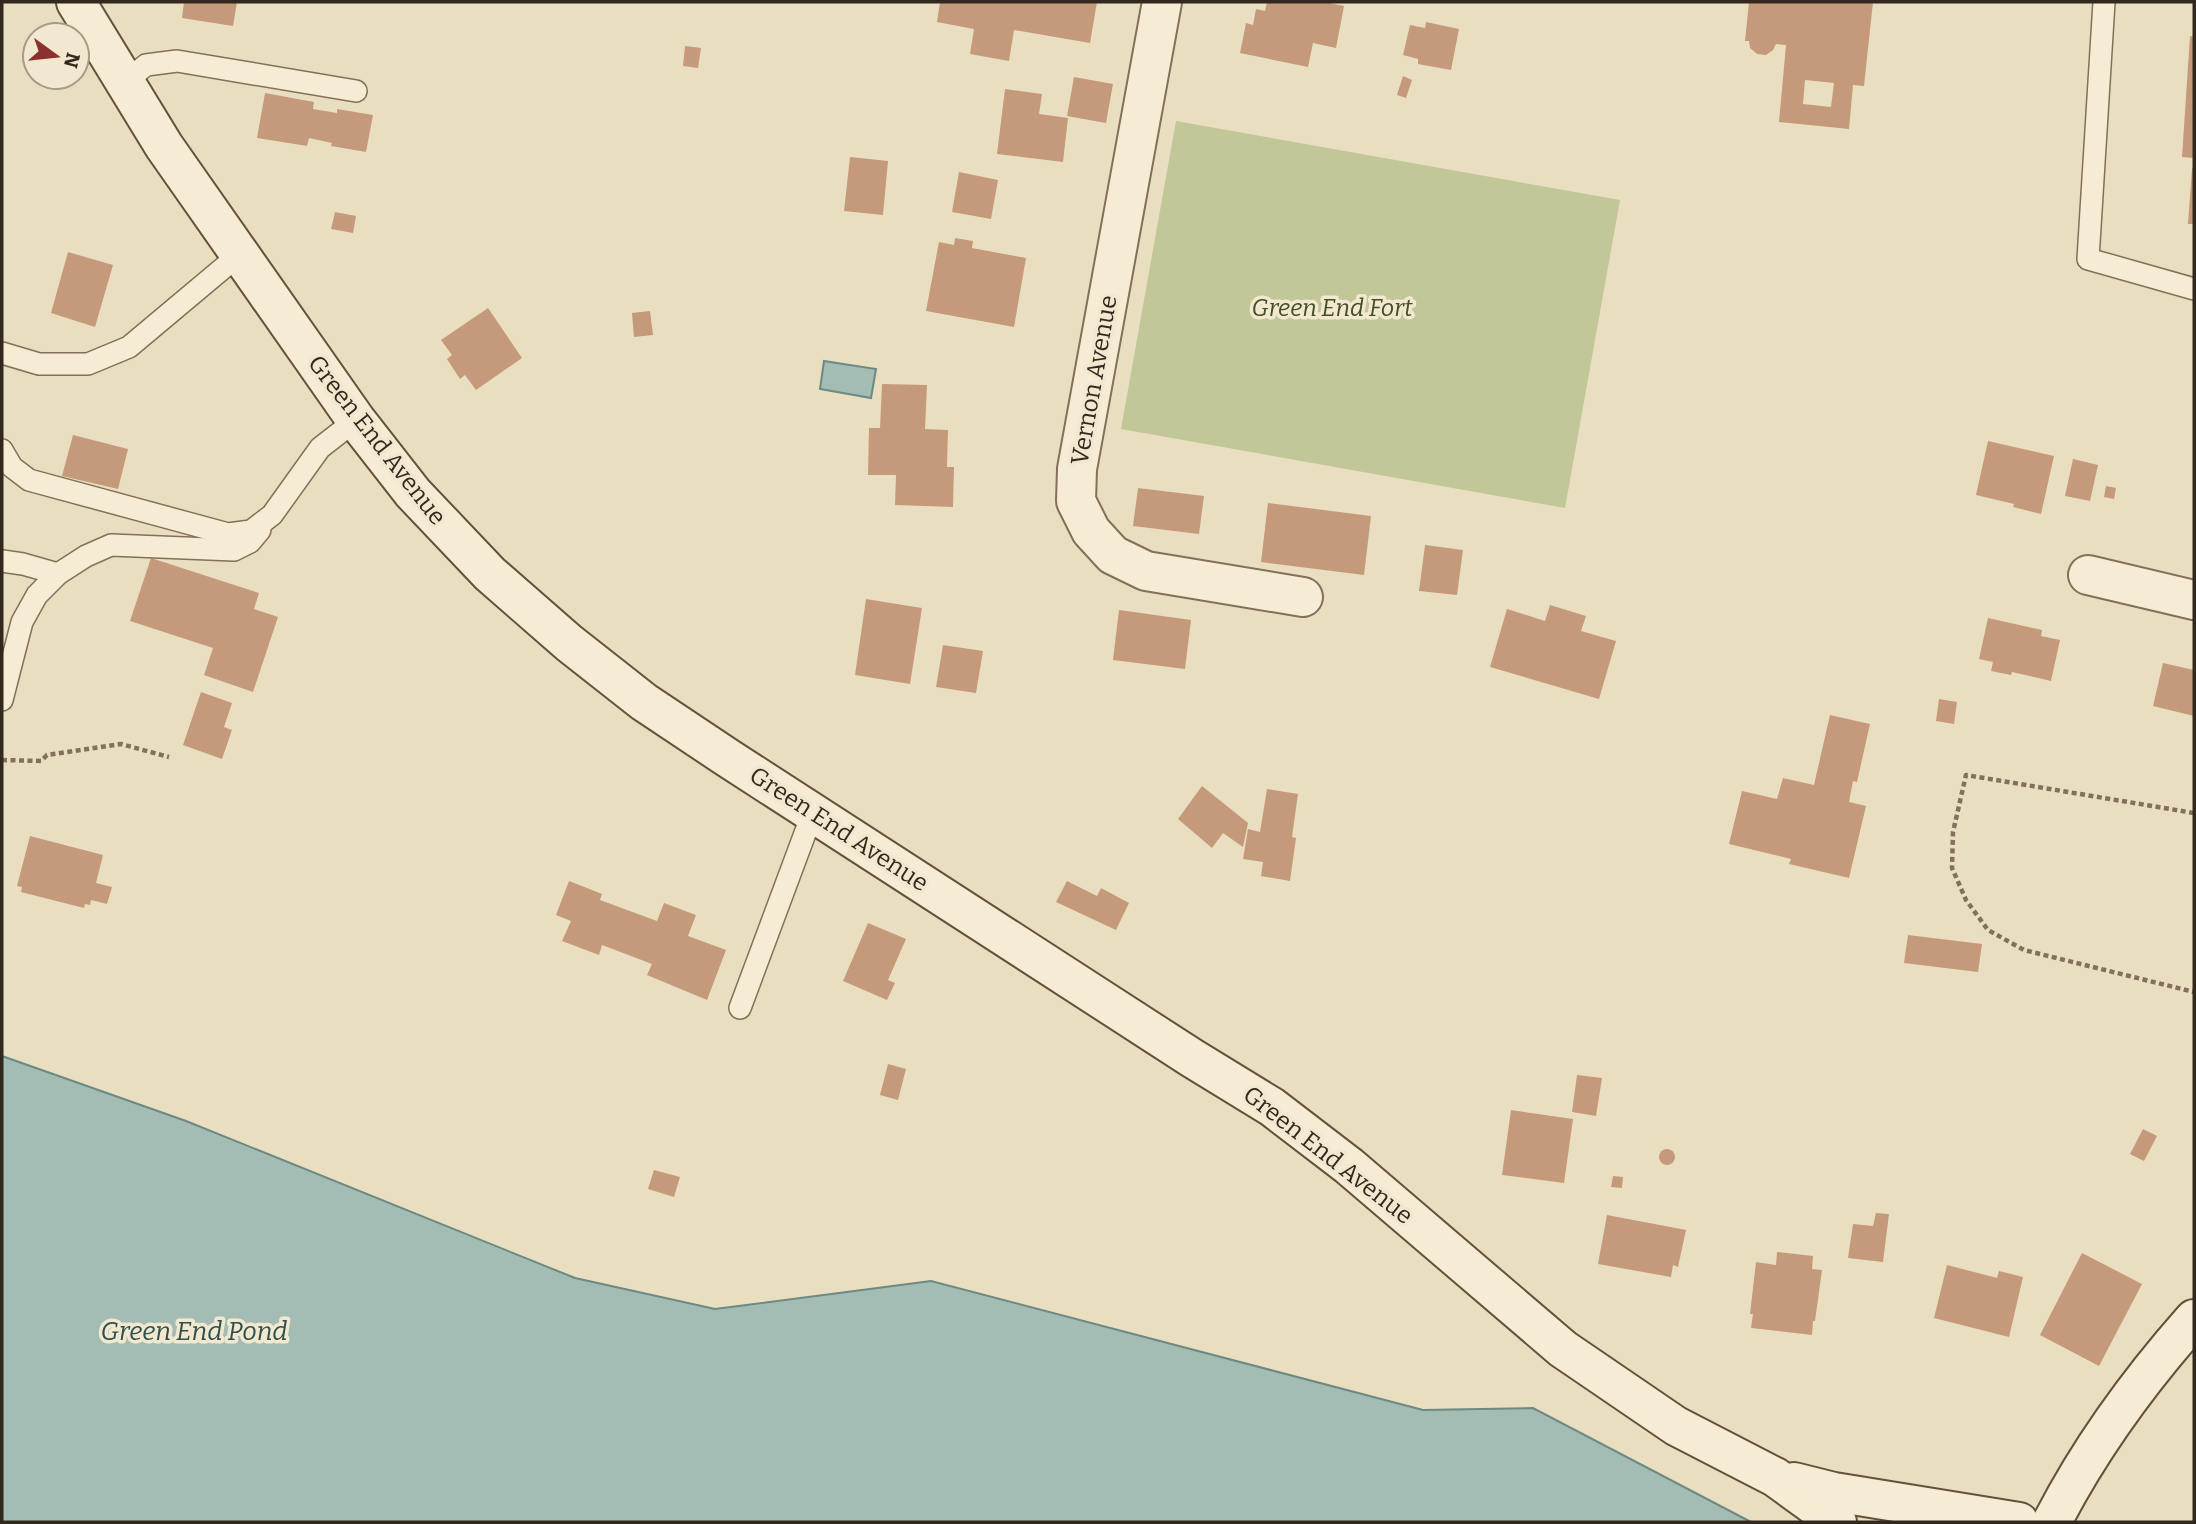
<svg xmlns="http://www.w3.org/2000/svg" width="2196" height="1524" viewBox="0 0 2196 1524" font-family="Bitter,serif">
<rect width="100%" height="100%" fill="#eadec1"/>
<polygon fill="#c1c796" points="1176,121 1620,200 1565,508 1121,429"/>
<g fill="#a3bdb5" stroke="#6c8982" stroke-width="2">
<polygon points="824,361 876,369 871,398 820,389"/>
<polygon points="2,1056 186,1121 575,1278 715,1309 931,1281 1423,1410 1533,1408 1751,1522 2,1522"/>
</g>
<g fill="#c59a7a" fill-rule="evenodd">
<polygon points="184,2 237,2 233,26 182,18"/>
<polygon points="940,2 1097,2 1090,43 1014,30 1009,61 970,54 974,29 937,22"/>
<polygon points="1267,2 1324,2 1344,6 1336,48 1313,43 1308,67 1240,53 1246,23 1253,25 1256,9 1265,11"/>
<path d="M1749,2H1873L1864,86L1853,85L1849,129L1779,122L1786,45L1776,44L1773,50L1766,55L1757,54L1750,48L1749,41H1745ZM1805,80L1834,83L1831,107L1803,104Z"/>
<polygon points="1426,22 1459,29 1451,70 1418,64 1418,59 1403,55 1410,25 1425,28"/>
<polygon points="2190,36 2194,37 2194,158 2182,157"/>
<polygon points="685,46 701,48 698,68 683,66"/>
<polygon points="1403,76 1412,80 1406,98 1397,95"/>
<polygon points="1074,77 1113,84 1106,123 1067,116"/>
<polygon points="1005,89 1042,94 1039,114 1068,118 1063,162 997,154"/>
<polygon points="265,93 314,102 313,109 337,113 337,109 373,115 366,152 331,146 332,143 309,138 307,146 257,138"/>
<polygon points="850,157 888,161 883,215 844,211"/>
<polygon points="2192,168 2194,168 2194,224 2188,224"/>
<polygon points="959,172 998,180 991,219 952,212"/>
<polygon points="335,212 356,216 353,233 331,229"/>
<polygon points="955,238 973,241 972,248 1026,258 1014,327 926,311 939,242 954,245"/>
<polygon points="68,252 113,265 95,327 51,313"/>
<polygon points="488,308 522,358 476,390 465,375 460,379 447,359 452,355 441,340"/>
<polygon points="650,311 653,335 634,337 632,313"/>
<polygon points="882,384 927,385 925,429 948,430 947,467 954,467 953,507 895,505 896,475 868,475 869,428 880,428"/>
<polygon points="73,435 128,449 118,489 62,476"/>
<polygon points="1988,441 2054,456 2041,514 2013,507 2014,504 1976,495"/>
<polygon points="2073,459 2098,465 2090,501 2065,496"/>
<polygon points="2106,486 2116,488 2114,499 2104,497"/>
<polygon points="1138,488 1204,496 1199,534 1133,526"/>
<polygon points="1268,503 1371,516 1364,575 1261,562"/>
<polygon points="1425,545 1463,550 1457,595 1419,591"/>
<polygon points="151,558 259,593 254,609 278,617 253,692 204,675 213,648 130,621"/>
<polygon points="866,599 922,608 910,684 855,675"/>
<polygon points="1550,605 1586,616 1581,631 1616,641 1599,699 1490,667 1507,609 1545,621"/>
<polygon points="1119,610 1191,620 1185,669 1113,660"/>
<polygon points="1988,618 2042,630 2041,636 2060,640 2051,681 2012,672 2011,675 1991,671 1993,662 1979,659"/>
<polygon points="943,645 983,651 976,693 936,687"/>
<polygon points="2163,663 2194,670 2194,716 2153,706"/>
<polygon points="201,692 232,703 224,727 232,730 222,759 183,745"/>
<polygon points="1939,699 1957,702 1954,724 1936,721"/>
<polygon points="1830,715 1870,724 1857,782 1853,781 1849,802 1866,806 1849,878 1789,864 1791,859 1729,844 1742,791 1777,799 1783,778 1814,785"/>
<polygon points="1202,786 1248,823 1243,847 1223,833 1212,848 1178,819"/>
<polygon points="1267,789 1298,794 1292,837 1296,838 1290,881 1261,876 1263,862 1243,859 1248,829 1260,832"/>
<polygon points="30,836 103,855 96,883 112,887 107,904 91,900 90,905 85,904 84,908 21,892 22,887 17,886"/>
<polygon points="569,881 602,894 600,900 657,921 664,903 696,915 688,936 726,950 707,1000 647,975 652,964 602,945 599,955 562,941 571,921 556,915"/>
<polygon points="1067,881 1097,896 1101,888 1129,903 1116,930 1056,902"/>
<polygon points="868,923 906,939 888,980 895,983 887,1000 843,981"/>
<polygon points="1908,935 1982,944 1978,972 1904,963"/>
<polygon points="888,1064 906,1069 898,1100 880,1095"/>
<polygon points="1577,1075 1602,1078 1596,1116 1572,1112"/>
<polygon points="1511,1110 1573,1119 1564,1183 1502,1175"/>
<polygon points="2143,1129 2157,1136 2144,1161 2130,1154"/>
<circle cx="1667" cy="1157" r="8"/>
<polygon points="654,1170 680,1177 674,1197 648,1189"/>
<polygon points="1613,1176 1623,1177 1622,1188 1611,1187"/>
<polygon points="1876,1213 1889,1214 1883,1262 1848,1258 1853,1224 1873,1226"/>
<polygon points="1607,1215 1686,1230 1678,1267 1673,1265 1671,1277 1598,1264"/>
<polygon points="1777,1252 1813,1256 1812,1269 1822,1270 1815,1321 1813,1321 1812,1335 1751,1328 1753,1314 1750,1314 1756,1262 1776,1265"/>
<polygon points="2082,1253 2142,1284 2099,1366 2040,1335"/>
<polygon points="1947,1265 1997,1278 1999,1271 2023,1277 2009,1337 1934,1318"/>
</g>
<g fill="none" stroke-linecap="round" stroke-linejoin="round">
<defs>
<g id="lane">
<polyline points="2104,2 2088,259 2194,289"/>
<polyline points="125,82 146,65 177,61 356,91"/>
<polyline points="2,353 39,364 88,364 129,347 240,254"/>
<polyline points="2,450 12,467 29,480 228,534 251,531 272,515 320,448 356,420"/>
<polyline points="2,561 23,564 58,574"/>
<polyline points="2,700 22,622 37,595 58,574 86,556 111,545 234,550 250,542 260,530"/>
<polyline points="740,1008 813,812"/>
</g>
<g id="street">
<polyline points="1162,2 1077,469 1076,501 1091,531 1113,555 1146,571 1303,597"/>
<polyline points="2088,575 2194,600"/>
</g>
<g id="secondary">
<polyline points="76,2 164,146 356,420 413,493 490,574 569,643 644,702 728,758 1192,1058 1272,1107 1349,1166 1563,1349 1676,1426 1775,1477 1837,1522"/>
<polyline points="1794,1482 1834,1492 2019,1522"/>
<path d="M2052,1522C2090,1448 2139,1381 2194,1319"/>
</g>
</defs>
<use href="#lane" stroke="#82705a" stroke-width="24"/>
<use href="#street" stroke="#82705a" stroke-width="42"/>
<use href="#secondary" stroke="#64513d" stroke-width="42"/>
<g stroke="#82705a" stroke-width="4.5" stroke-dasharray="5 3.5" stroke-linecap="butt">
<polyline points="2,760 41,761 47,755 121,744 169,757"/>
<polyline points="2194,813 1966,775 1953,832 1952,868 1966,900 1988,930 2024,950 2194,992"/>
</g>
<use href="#lane" stroke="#f6ecd3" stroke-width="21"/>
<use href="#street" stroke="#f6ecd3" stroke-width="38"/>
<use href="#secondary" stroke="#f6ecd3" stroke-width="38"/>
</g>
<g text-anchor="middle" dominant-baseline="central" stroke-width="7" stroke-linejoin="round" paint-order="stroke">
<g font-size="24" font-style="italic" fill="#434d26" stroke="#f2e8d0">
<text x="1332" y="308">Green End Fort</text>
</g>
<g font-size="24" fill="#33281d" stroke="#f2e8d0">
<text transform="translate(1094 380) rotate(-80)">Vernon Avenue</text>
<text transform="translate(377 440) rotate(52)">Green End Avenue</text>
<text transform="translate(839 829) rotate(33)">Green End Avenue</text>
<text transform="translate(1328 1155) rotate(38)">Green End Avenue</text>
</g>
<g font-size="26" font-style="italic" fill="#2e514f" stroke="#f2e8d0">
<text x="194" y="1331">Green End Pond</text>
</g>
</g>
<rect width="2196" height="1524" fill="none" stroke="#33281d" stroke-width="7"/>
<g transform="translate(56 56) rotate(105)"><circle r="33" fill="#f2e8d0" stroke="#a69b88" stroke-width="2"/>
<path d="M0-5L12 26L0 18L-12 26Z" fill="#8c2f2f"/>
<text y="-10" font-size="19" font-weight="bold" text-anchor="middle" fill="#33281d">N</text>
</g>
</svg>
